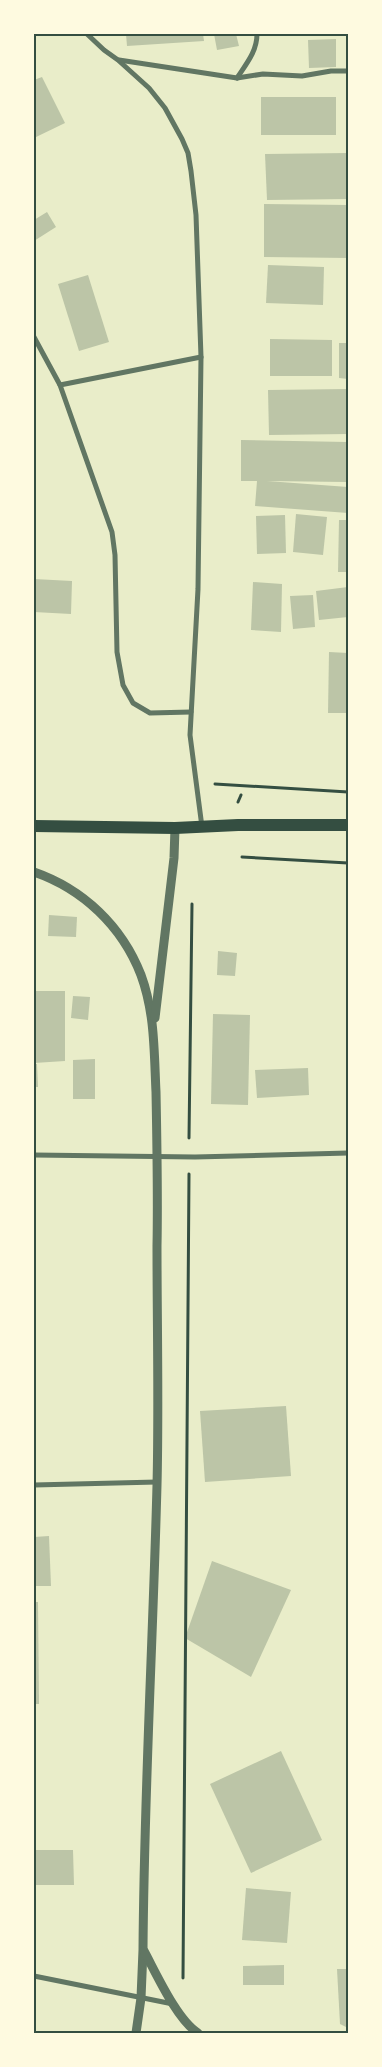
<svg xmlns="http://www.w3.org/2000/svg" width="382" height="2067" viewBox="0 0 382 2067" font-family="Arial,sans-serif">
<rect width="100%" height="100%" fill="#e9edc9"/>
<g fill="#bcc5a7">
<polygon points="126,34 203,34 204,41 127,46"/>
<polygon points="214,34 236,34 239,46 217,50"/>
<polygon points="336,39 336,67 309,68 308,40"/>
<polygon points="42,77 65,123 34,138 34,80"/>
<rect x="261" y="97" width="75" height="38"/>
<polygon points="348,153 348,199 267,200 265,154"/>
<polygon points="264,204 348,205 348,258 264,257"/>
<polygon points="47,212 56,227 34,241 34,220"/>
<polygon points="268,265 324,267 323,305 266,303"/>
<polygon points="88,275 109,342 79,351 58,284"/>
<polygon points="270,339 332,340 332,376 270,376"/>
<polygon points="339,343 348,343 348,379 339,378"/>
<polygon points="348,389 348,434 269,435 268,390"/>
<polygon points="241,440 347,442 346,482 267,481 348,487 348,513 255,506 257,481 241,481"/>
<polygon points="296,514 327,517 323,555 293,552"/>
<polygon points="285,515 286,553 257,554 256,516"/>
<polygon points="339,520 348,520 348,572 338,572"/>
<polygon points="34,579 72,581 71,614 34,612"/>
<polygon points="253,582 282,584 281,632 251,630"/>
<polygon points="348,587 348,617 319,620 316,591"/>
<polygon points="313,595 315,627 293,629 290,596"/>
<polygon points="329,652 348,653 348,713 328,713"/>
<polygon points="49,915 77,917 76,937 48,936"/>
<polygon points="218,951 237,953 235,976 217,975"/>
<polygon points="34,991 65,991 65,1061 34,1063"/>
<polygon points="73,996 90,997 88,1020 71,1018"/>
<polygon points="213,1014 250,1015 248,1105 211,1104"/>
<polygon points="95,1059 95,1099 73,1099 73,1060"/>
<polygon points="34,1064 37,1064 38,1087 34,1087"/>
<polygon points="308,1068 309,1095 257,1098 255,1070"/>
<polygon points="286,1406 291,1476 205,1482 200,1411"/>
<polygon points="49,1536 51,1586 34,1586 34,1537"/>
<polygon points="212,1561 291,1590 251,1677 185,1638"/>
<polygon points="34,1602 38,1602 39,1704 34,1704"/>
<polygon points="281,1751 322,1840 251,1873 210,1784"/>
<polygon points="34,1850 73,1850 74,1885 34,1885"/>
<polygon points="246,1888 291,1892 287,1943 242,1940"/>
<polygon points="284,1965 284,1985 243,1985 243,1966"/>
<polygon points="337,1969 348,1969 348,2028 340,2024"/>
</g>
<g fill="none" stroke-linecap="round" stroke-linejoin="round">
<g stroke="#344e41" stroke-width="3">
<polyline points="215,784 348,792"/>
<polyline points="238,802 241,795"/>
<polyline points="242,857 348,863"/>
<polyline points="189,1138 192,904"/>
<polyline points="183,1978 189,1174"/>
</g>
<g stroke="#617663" stroke-width="5">
<polyline points="87,34 104,50 118,60 149,88 165,108 182,139 188,153 191,171 196,215 201,357 198,589 190,735 202,827"/>
<polyline points="119,60 237,78 263,74 302,76 331,71 348,71"/>
<path d="M237,78C247,63 257,51 257,34"/>
<polyline points="34,337 60,385 112,532 115,555 117,652 123,685 133,703 150,713 191,712"/>
<polyline points="60,385 201,357"/>
<polyline points="34,1155 195,1157 348,1153"/>
<polyline points="34,1485 157,1482"/>
<polyline points="34,1976 173,2004"/>
</g>
<g stroke="#617663" stroke-width="9">
<path d="M34,872C83,889 122,926 141,975C155,1013 154,1052 156,1092C157,1144 158,1195 157,1246C157,1325 159,1405 157,1485C153,1640 144,1795 143,1950L141,1998L136,2033"/>
<polyline points="155,1018 174,858 175,828"/>
<path d="M144,1951C156,1973 177,2020 198,2033"/>
</g>
<polyline stroke="#344e41" stroke-width="12" points="34,826 175,828 238,825 348,825"/>
</g>
<rect width="382" height="2067" fill="none" stroke="#fefae0" stroke-width="70"/>
<rect x="35" y="35" width="312" height="1997" fill="none" stroke="#344e41" stroke-width="2"/>
</svg>
